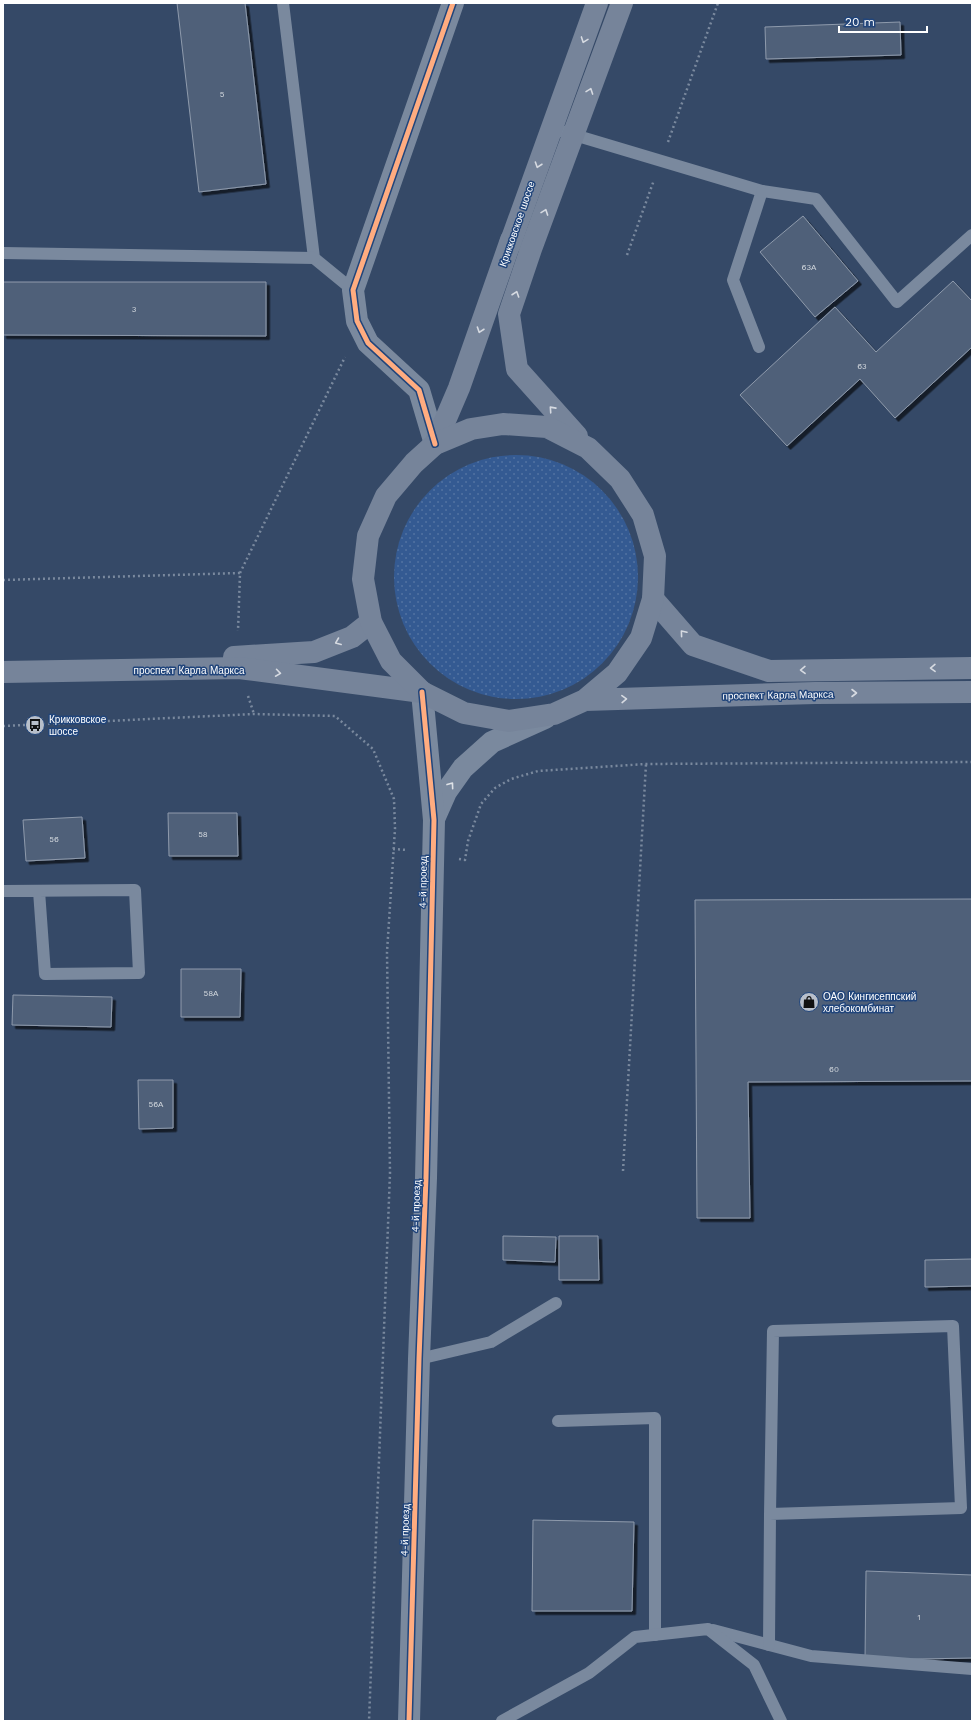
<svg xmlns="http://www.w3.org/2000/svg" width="975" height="1724" viewBox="0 0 975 1724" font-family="'Work Sans',sans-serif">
<defs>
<pattern id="grass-dots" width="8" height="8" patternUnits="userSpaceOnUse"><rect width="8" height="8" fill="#345a92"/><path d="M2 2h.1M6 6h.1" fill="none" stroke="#5273a2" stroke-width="1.8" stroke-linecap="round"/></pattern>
<filter id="shadow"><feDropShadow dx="3.5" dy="3.5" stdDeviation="0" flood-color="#0009"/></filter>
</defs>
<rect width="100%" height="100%" fill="#354967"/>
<circle fill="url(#grass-dots)" cx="516" cy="577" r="122"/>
<g fill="#506179" stroke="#8e9aac" filter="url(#shadow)">
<polygon points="177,3 245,3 266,184 199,192"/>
<polygon points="900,22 901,55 766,59 765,27"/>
<polygon points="803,216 858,281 815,317 760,252"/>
<polygon points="953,281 972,301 972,347 895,418 860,379 787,446 740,395 835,307 876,352"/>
<polygon points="3,282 266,282 266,336 3,335"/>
<polygon points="168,813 237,813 238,856 169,856"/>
<polygon points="82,817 85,858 26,861 23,820"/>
<polygon points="972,899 972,1081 748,1082 750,1218 697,1218 695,900"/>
<polygon points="181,969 241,969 240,1017 181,1017"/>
<polygon points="13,995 112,997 111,1027 12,1025"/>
<polygon points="138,1080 173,1080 173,1128 139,1129"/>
<polygon points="503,1236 556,1237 555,1262 503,1260"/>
<polygon points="559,1236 598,1236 599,1280 559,1280"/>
<polygon points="972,1259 972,1286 925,1287 925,1260"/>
<polygon points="533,1520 634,1522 632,1611 532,1611"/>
<polygon points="866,1571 972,1575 972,1658 865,1660"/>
</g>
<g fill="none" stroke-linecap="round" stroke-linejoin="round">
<g stroke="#7a899e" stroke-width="2.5" stroke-dasharray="2 3" stroke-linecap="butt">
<polyline points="668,142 718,3"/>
<polyline points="627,255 654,180"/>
<polyline points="240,573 345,357"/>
<polyline points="3,580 240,573 238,631"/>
<polyline points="248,696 254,714"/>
<polyline points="3,726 254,714 335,716 373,749 394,799 395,829 387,952 390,1173 369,1721"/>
<polyline points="393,849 407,850"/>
<polyline points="459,859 465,860 468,841 481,804 495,788 511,779 538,771 646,764 972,762"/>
<polyline points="623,1171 646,764"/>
</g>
<g stroke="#7a899e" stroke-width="12">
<polyline points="283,3 314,258 353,290"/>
<polyline points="551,128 762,191 733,280 759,347"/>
<polyline points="762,191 816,199 897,302 972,235"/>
<polyline points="3,253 314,258"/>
<polyline points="3,891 135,890 139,973 45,974 39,891"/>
<polyline points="419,1359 491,1342 556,1303"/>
<polyline points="558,1421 655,1418 655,1635"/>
<polyline points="713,1630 811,1656 972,1669"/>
<polyline points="769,1645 770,1514 961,1508 953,1326 773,1331 770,1514"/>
<polyline points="502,1721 589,1673 635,1637 708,1629 754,1665 781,1721"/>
</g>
<g stroke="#7a899e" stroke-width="22">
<polyline points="435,444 419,390 368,343 357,321 353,290 453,3"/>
<polyline points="434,819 446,792 463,768 492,742 545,718"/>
<polyline points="409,1721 419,1359 426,1178 434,820 422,692"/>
</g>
<g stroke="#76849a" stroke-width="22">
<polyline points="510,244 597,3"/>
<polyline points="577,436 517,369 509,314 531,249 622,3"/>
<polyline points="435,444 459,388 511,240"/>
<polyline points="653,599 693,645 769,671 972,668"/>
<polyline points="234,657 314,652 352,637 371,622"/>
<polyline points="3,672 239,668 422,692"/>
<polyline points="585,700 617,673 641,638 653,599 655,556 643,515 620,479 588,448 547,427 503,424 471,429 435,444 414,463 386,496 368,536 363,579 371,622 391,661 422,692 464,713 509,721 554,714 585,700 815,693 972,692"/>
</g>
<defs>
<g id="cycleway">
<polyline points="435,444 419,390 368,343 357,321 353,290 453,3"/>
<polyline points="409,1721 419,1359 426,1178 434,820 422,692"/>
</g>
</defs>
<use href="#cycleway" stroke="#21457b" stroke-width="8"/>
<use href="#cycleway" stroke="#ffac80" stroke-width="5"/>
</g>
<defs><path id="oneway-chevron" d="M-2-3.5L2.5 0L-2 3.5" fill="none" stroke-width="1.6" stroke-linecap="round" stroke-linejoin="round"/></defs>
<g stroke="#d6dae1">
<use href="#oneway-chevron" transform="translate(584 40) rotate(110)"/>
<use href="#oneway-chevron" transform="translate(590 91) rotate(-70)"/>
<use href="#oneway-chevron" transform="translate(538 165) rotate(109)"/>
<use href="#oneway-chevron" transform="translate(545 212) rotate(-70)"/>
<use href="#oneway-chevron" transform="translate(516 294) rotate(-71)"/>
<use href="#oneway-chevron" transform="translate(480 330) rotate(109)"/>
<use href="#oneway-chevron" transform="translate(552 409) rotate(-132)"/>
<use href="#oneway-chevron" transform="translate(683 633) rotate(-130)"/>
<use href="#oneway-chevron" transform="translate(338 642) rotate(158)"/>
<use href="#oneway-chevron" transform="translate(933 668) rotate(179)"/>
<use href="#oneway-chevron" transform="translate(803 670) rotate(179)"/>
<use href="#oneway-chevron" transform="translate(278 673) rotate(8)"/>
<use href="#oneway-chevron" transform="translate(854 693)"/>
<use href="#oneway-chevron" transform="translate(624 699) rotate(-2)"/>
</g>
<use stroke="#dee2e7" href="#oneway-chevron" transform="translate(451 785) rotate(-54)"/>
<defs>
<symbol id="bus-disc" viewBox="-11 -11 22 22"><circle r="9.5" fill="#b8bfca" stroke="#21457b"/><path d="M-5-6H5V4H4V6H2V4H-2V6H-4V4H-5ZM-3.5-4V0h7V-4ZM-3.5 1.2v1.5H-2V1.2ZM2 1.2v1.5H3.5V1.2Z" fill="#111"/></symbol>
<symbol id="shop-disc" viewBox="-11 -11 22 22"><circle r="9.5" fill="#b8bfca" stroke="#21457b"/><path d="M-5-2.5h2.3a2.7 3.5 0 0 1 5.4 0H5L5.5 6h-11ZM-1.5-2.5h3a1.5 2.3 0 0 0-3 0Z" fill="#111"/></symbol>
</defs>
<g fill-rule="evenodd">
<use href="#bus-disc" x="24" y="714" width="22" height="22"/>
<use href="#shop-disc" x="798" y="991" width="22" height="22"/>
</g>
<g text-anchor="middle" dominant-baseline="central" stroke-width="3" stroke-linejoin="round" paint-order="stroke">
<g font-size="8" fill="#d3d8de">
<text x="222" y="94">5</text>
<text x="809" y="267">63А</text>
<text x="134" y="309">3</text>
<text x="862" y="366">63</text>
<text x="203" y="834">58</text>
<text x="54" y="839">56</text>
<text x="211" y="993">58А</text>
<text x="834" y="1069">60</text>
<text x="156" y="1104">56А</text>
<text x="919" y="1617">1</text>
</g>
<g font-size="10" fill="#fff" stroke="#21457b">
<text transform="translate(517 224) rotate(-71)">Крикковское шоссе</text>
<text x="189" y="670">проспект Карла Маркса</text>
<text transform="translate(778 695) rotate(-1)">проспект Карла Маркса</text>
<text transform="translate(423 882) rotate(-89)">4-й проезд</text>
<text transform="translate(416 1206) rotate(-88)">4-й проезд</text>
<text transform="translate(405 1530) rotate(-88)">4-й проезд</text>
</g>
<g font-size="10" fill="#fff" stroke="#21457b" text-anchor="start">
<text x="49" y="719">Крикковское<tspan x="49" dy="12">шоссе</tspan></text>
<text x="823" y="996">ОАО Кингисеппский<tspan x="823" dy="12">хлебокомбинат</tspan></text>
</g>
</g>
<rect width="975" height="1724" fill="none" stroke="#ffffff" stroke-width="8"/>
<path d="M839 26v6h88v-6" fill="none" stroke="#ffffff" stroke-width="2"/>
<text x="845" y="26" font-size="12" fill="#ffffff" stroke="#21457b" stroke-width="3" paint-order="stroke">20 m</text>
</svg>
